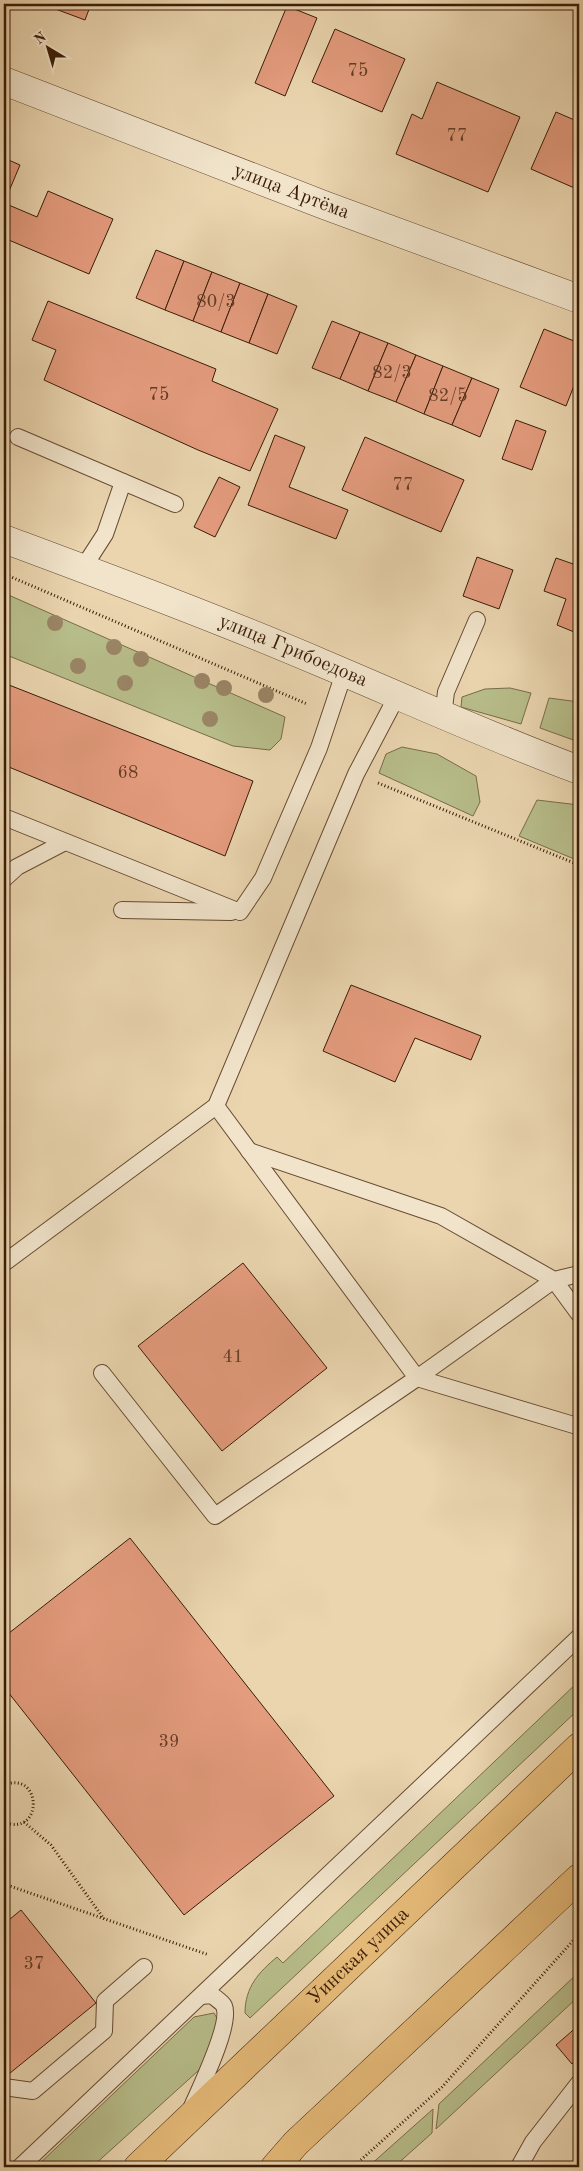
<svg xmlns="http://www.w3.org/2000/svg" width="583" height="2171" viewBox="0 0 583 2171" font-family="'Old Standard TT',serif">
<rect width="100%" height="100%" fill="#ead5af"/>
<filter id="stains"><feTurbulence type="fractalNoise" baseFrequency=".004" numOctaves="4"/><feColorMatrix values="0 0 0 0 .2 0 0 0 0 .09 0 0 0 0 .02 0 0 0 .5 -.17"/></filter>
<radialGradient id="worn" r=".72"><stop offset=".6" stop-color="#630" stop-opacity="0"/><stop offset="1" stop-color="#630" stop-opacity=".3"/></radialGradient>
<g fill="#b7bd8a" stroke="#786c48">
<polygon points="4,593 285,717 281,739 270,750 233,746 4,654"/>
<polygon points="510,688 531,693 521,724 461,707 462,697 485,689"/>
<polygon points="549,698 579,702 579,742 540,728"/>
<polygon points="402,747 437,754 476,776 480,802 473,816 379,773 386,754"/>
<polygon points="537,800 579,805 579,861 519,836"/>
<path d="M579,1681V1709L250,2018L245,2013C245,1987 259,1972 277,1957L283,1963Z"/>
<polygon points="579,1972 579,1996 436,2129 439,2104"/>
<polygon points="214,2013 218,2020 211,2048 199,2070 92,2167 36,2167 194,2017"/>
<polygon points="433,2109 432,2133 394,2167 368,2167"/>
</g>
<g fill="#e49c7e" stroke="#3a1c07">
<polygon points="42,4 91,4 85,20"/>
<polygon points="287,6 317,18 285,96 255,83"/>
<polygon points="335,29 405,59 382,112 312,82"/>
<polygon points="437,82 520,117 488,192 396,154 412,114 422,119"/>
<polygon points="556,112 579,122 579,190 531,169"/>
<polygon points="4,158 20,165 4,203 37,217 48,191 113,219 89,274 4,238"/>
<polygon points="156,250 184,261 165,310 136,298"/>
<polygon points="184,261 212,272 193,321 165,310"/>
<polygon points="212,272 240,283 221,332 193,321"/>
<polygon points="240,283 268,294 249,343 221,332"/>
<polygon points="268,294 297,306 277,354 249,343"/>
<polygon points="48,301 216,369 212,381 278,409 250,471 198,450 44,380 56,350 32,340"/>
<polygon points="332,321 360,332 340,379 312,368"/>
<polygon points="544,329 579,343 579,373 566,406 520,387"/>
<polygon points="360,332 388,343 368,391 340,379"/>
<polygon points="388,343 416,355 396,402 368,391"/>
<polygon points="416,355 443,366 424,414 396,402"/>
<polygon points="443,366 472,378 452,425 424,414"/>
<polygon points="472,378 499,389 480,437 452,425"/>
<polygon points="516,420 546,431 532,470 502,459"/>
<polygon points="275,435 305,447 289,487 348,510 336,539 248,505"/>
<polygon points="365,437 464,480 441,532 342,490"/>
<polygon points="219,477 240,487 215,537 194,527"/>
<polygon points="477,557 513,570 499,609 463,596"/>
<polygon points="556,558 579,566 579,634 557,625 566,599 544,591"/>
<polygon points="4,683 253,781 225,856 4,765"/>
<polygon points="351,985 481,1036 471,1060 415,1038 395,1082 323,1051"/>
<polygon points="243,1263 327,1368 222,1451 138,1346"/>
<polygon points="130,1538 334,1796 184,1915 4,1687 4,1637"/>
<polygon points="21,1910 96,2003 4,2078 4,1924"/>
<polygon points="579,2025 579,2058 572,2064 556,2045"/>
</g>
<g fill="none" stroke-linecap="round" stroke-linejoin="round">
<defs>
<g id="service">
<polyline points="18,437 175,504"/>
<polyline points="83,568 105,534 123,482"/>
<polyline points="443,716 446,692 477,620"/>
<polyline points="4,817 240,912 263,878 319,748 344,673"/>
<polyline points="4,879 17,867 65,842"/>
<polyline points="122,910 231,912"/>
<polyline points="249,1151 441,1216 554,1280 579,1274"/>
<polyline points="4,1263 216,1106 356,774 397,696"/>
<polyline points="102,1373 215,1516 417,1378 216,1106"/>
<polyline points="417,1378 554,1280 579,1314"/>
<polyline points="417,1378 577,1426"/>
<polyline points="4,2087 33,2091 104,2031 105,2001 144,1967"/>
<path d="M191,2109C199,2090 232,2024 224,2006C222,2002 215,1998 212,1995L201,1996"/>
<polyline points="20,2167 579,1637"/>
<polyline points="519,2167 533,2142 579,2083"/>
</g>
<g id="minor">
<path id="s1" d="M4,81L324,205L579,299"/>
</g>
<g id="tertiary">
<path id="s2" d="M4,539C111,579 219,619 324,664C409,700 493,738 579,770"/>
</g>
<g id="primary">
<path id="s3" d="M138,2167L579,1747"/>
<polyline points="275,2167 296,2143 579,1878"/>
</g>
</defs>
<use href="#service" stroke="#664a31" stroke-width="18"/>
<use href="#minor" stroke="#664a31" stroke-width="29"/>
<use href="#tertiary" stroke="#664a31" stroke-width="29"/>
<use href="#primary" stroke="#3a1c07" stroke-width="29"/>
<g stroke="#3a1c07" stroke-width="3" stroke-dasharray="1 2.5" stroke-linecap="butt">
<polyline points="9,576 307,704"/>
<polyline points="378,783 579,865"/>
<path d="M4,1785C43,1770 43,1838 4,1822"/>
<polyline points="24,1822 51,1845 104,1919"/>
<polyline points="4,1884 209,1955"/>
<polyline points="353,2167 442,2087 579,1934"/>
</g>
<use href="#service" stroke="#f1e4cb" stroke-width="16"/>
<use href="#minor" stroke="#f1e4cb" stroke-width="28"/>
<use href="#tertiary" stroke="#f1e4cb" stroke-width="28"/>
<use href="#primary" stroke="#e5ba78" stroke-width="28"/>
</g>
<g fill="#9a8565">
<circle cx="55" cy="623" r="8"/>
<circle cx="114" cy="647" r="8"/>
<circle cx="141" cy="659" r="8"/>
<circle cx="78" cy="666" r="8"/>
<circle cx="202" cy="681" r="8"/>
<circle cx="125" cy="683" r="8"/>
<circle cx="224" cy="688" r="8"/>
<circle cx="266" cy="695" r="8"/>
<circle cx="210" cy="719" r="8"/>
</g>
<g text-anchor="middle" dominant-baseline="central" stroke-width="4.5" stroke-linejoin="round" paint-order="stroke">
<g font-size="18" fill="#643c25">
<text x="358" y="71">75</text>
<text x="457" y="136">77</text>
<text x="216" y="302">80/3</text>
<text x="392" y="373">82/3</text>
<text x="159" y="395">75</text>
<text x="448" y="396">82/5</text>
<text x="403" y="485">77</text>
<text x="128" y="773">68</text>
<text x="233" y="1357">41</text>
<text x="169" y="1742">39</text>
<text x="34" y="1964">37</text>
</g>
<g font-size="20" fill="#3a1c07" stroke="#f1e4cb">
<text stroke="none"><textPath href="#s1" startOffset="308">улица Артёма</textPath></text>
<text stroke="none"><textPath href="#s2" startOffset="310">улица Грибоедова</textPath></text>
<text stroke="none"><textPath href="#s3" startOffset="305">Уинская улица</textPath></text>
</g>
</g>
<rect width="583" height="2171" fill="none" stroke="#ead5af" stroke-width="20"/>
<rect x="5" y="5" width="573" height="2161" fill="none" stroke="#3a1c07" stroke-width="2.5"/>
<rect x="10" y="10" width="563" height="2151" fill="none" stroke="#3a1c07"/>
<g transform="translate(48 48) rotate(322)" stroke="#f1e4cb" stroke-width="4" paint-order="stroke">
<path d="M0-4L9 19L0 12L-9 19Z" fill="#3a1c07"/>
<text y="-8" font-size="14" font-weight="bold" text-anchor="middle" fill="#3a1c07">N</text>
</g>
<rect width="100%" height="100%" filter="url(#stains)"/>
<rect width="100%" height="100%" fill="url(#worn)"/>
</svg>
